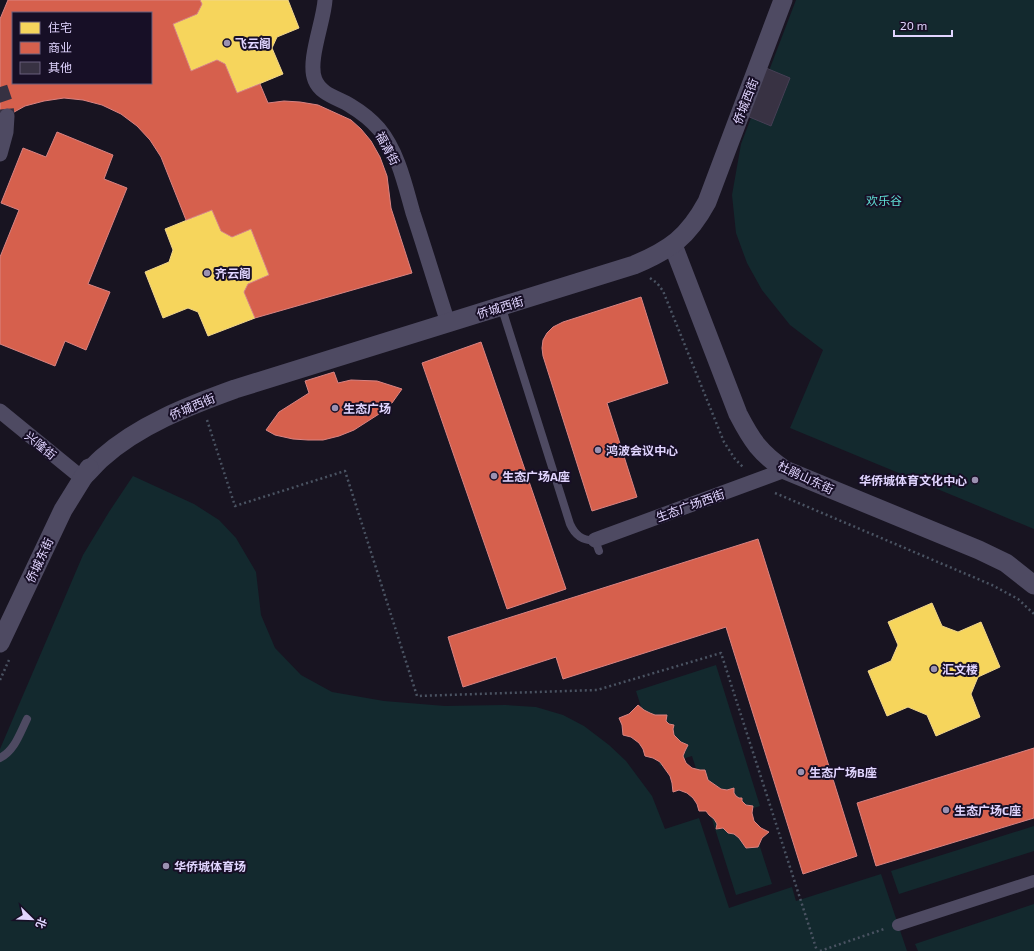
<svg xmlns="http://www.w3.org/2000/svg" width="1034" height="951" viewBox="0 0 1034 951" font-family="'Exo 2','Noto Sans SC',sans-serif">
<rect width="100%" height="100%" fill="#181421"/>
<g fill="#13292e">
<polygon points="796,0 1034,0 1034,529 790,428 823,350 790,325 762,290 747,263 736,233 732,195 741,144"/>
<polygon points="133,476 194,504 219,520 236,538 256,572 261,615 275,648 301,675 332,692 384,701 445,706 505,705 536,707 563,715 584,726 609,745 626,761 652,796 665,829 699,818 729,908 792,887 796,901 881,874 907,951 0,951 0,749 83,555 109,512"/>
<polygon points="716,665 760,806 748,810 772,884 736,895 692,756 660,766 636,691"/>
<polygon points="1034,826 1034,851 899,894 891,871"/>
<polygon points="1034,904 1034,951 918,951 915,944"/>
</g>
<g fill="#f6d55c" stroke="#f0d58d">
<polygon points="200,0 288,0 299,28 277,37 272,48 283,74 237,93 225,64 217,60 191,71 173,24 197,14 202,4"/>
<polygon points="212,210 221,231 232,237 251,229 269,275 248,284 244,292 255,318 208,336 198,312 188,308 163,318 145,272 169,262 173,250 165,229"/>
<polygon points="932,603 942,626 958,632 981,622 1000,667 978,677 971,694 980,717 936,736 927,715 908,707 887,716 868,671 891,661 898,645 888,622"/>
</g>
<g fill="#d6604d" stroke="#d98382" fill-rule="evenodd">
<path d="M8,0H200L202,4L197,14L173,24L191,71L217,60L225,64L237,93L260,84L268,103L284,101L300,102L318,105L351,120L361,129L371,141L380,157L387,176L391,208L412,273L255,318L244,292L248,284L269,275L251,229L232,237L221,231L212,210L186,220L161,157L150,140L137,126L121,114L102,105L83,100L64,98L44,101L25,106L7,116L0,121V19ZM13,13H151V83H13Z"/>
<polygon points="57,132 113,155 104,179 127,188 88,284 110,292 86,350 65,341 55,366 0,344 0,257 19,210 1,203 23,148 46,157"/>
<polygon points="641,297 668,383 607,403 637,497 592,511 543,356 542,348 543,340 547,333 553,327 563,322"/>
<polygon points="481,342 566,589 507,609 422,363"/>
<polygon points="334,372 338,383 351,380 377,381 402,389 392,403 379,414 354,430 339,436 323,440 308,440 293,439 275,435 266,430 279,412 309,393 305,381"/>
<polygon points="758,539 857,856 803,874 726,627 563,679 556,657 463,687 448,637"/>
<polygon points="638,705 644,710 650,713 655,715 667,715 666,721 669,724 674,725 673,729 674,735 681,742 688,745 685,751 683,756 686,763 692,768 700,770 705,770 708,780 721,789 727,790 734,788 734,793 736,796 739,798 742,798 742,801 746,805 753,806 752,813 754,821 761,828 769,832 762,838 758,847 746,848 739,838 734,834 728,833 723,828 716,829 717,824 714,819 709,815 706,811 699,811 697,804 693,798 687,793 679,790 673,792 672,783 670,776 660,762 653,758 645,756 643,749 639,743 631,737 623,735 622,725 619,718 629,714"/>
<polygon points="1034,748 1034,818 876,866 857,803"/>
</g>
<polygon fill="#383243" stroke="#463f55" points="766,68 790,78 771,126 747,116"/>
<g fill="none" stroke-linecap="round" stroke-linejoin="round">
<polyline stroke="#363142" stroke-width="15" stroke-dasharray="15 8" stroke-linecap="butt" points="0,87 6,105 7,116"/>
<g stroke="#4a5362" stroke-width="2.5" stroke-dasharray="2 3" stroke-linecap="butt">
<polyline points="650,278 657,283 663,291 724,442 735,459 743,467"/>
<polyline points="207,420 235,506 345,471 417,696 597,690 721,653 817,951"/>
<polyline points="775,493 992,585 1018,599 1034,614"/>
<polyline points="0,680 9,660"/>
<polyline points="820,951 884,929"/>
</g>
<g stroke="#4e4a62" stroke-width="8">
<path d="M504,315L570,524C575,535 582,541 595,540L599,551"/>
<path d="M0,758C15,750 20,733 27,719"/>
</g>
<polyline stroke="#4e4a62" stroke-width="12" points="898,925 1034,881"/>
<g stroke="#4e4a62" stroke-width="15">
<path d="M325,0C324,21 307,61 315,80C321,95 339,98 351,106C361,112 372,121 379,129C398,152 405,185 413,213C425,249 436,286 448,323"/>
<polyline points="0,154 6,132 7,116"/>
<polyline points="0,411 82,478"/>
<polyline points="595,540 785,470"/>
</g>
<g stroke="#4e4a62" stroke-width="19">
<path d="M673,245L738,414C752,441 760,453 785,470L979,550L1006,563L1034,585"/>
<path d="M82,478C89,472 95,464 102,458C139,425 188,406 235,389L634,265C670,250 688,237 707,202L783,0"/>
<polyline points="0,643 63,510 89,468"/>
</g>
</g>
<g fill="#9b91b1" stroke="#170f26" stroke-width="1.5">
<circle cx="227" cy="43" r="4"/>
<circle cx="207" cy="273" r="4"/>
<circle cx="335" cy="408" r="4"/>
<circle cx="598" cy="450" r="4"/>
<circle cx="494" cy="476" r="4"/>
<circle cx="975" cy="480" r="4"/>
<circle cx="934" cy="669" r="4"/>
<circle cx="801" cy="772" r="4"/>
<circle cx="946" cy="810" r="4"/>
<circle cx="166" cy="866" r="4"/>
</g>
<g text-anchor="middle" dominant-baseline="central" stroke-width="4" stroke-linejoin="round" paint-order="stroke">
<g font-size="12" font-weight="bold" fill="#e1d5ff" stroke="#170f26" text-anchor="start">
<text x="235" y="43">飞云阁</text>
<text x="215" y="273">齐云阁</text>
<text x="343" y="408">生态广场</text>
<text x="606" y="450">鸿波会议中心</text>
<text x="502" y="476">生态广场A座</text>
<text x="967" y="480" text-anchor="end">华侨城体育文化中心</text>
<text x="942" y="669">汇文楼</text>
<text x="809" y="772">生态广场B座</text>
<text x="954" y="810">生态广场C座</text>
<text x="174" y="866">华侨城体育场</text>
</g>
<g font-size="12" fill="#e1d5ff" stroke="#170f26">
<text transform="translate(745 101) rotate(-69)">侨城西街</text>
<text transform="translate(388 148) rotate(62)">福清街</text>
<text transform="translate(500 307) rotate(-17)">侨城西街</text>
<text transform="translate(192 406) rotate(-23)">侨城西街</text>
<text transform="translate(41 445) rotate(39)">兴隆街</text>
<text transform="translate(806 477) rotate(25)">杜鹃山东街</text>
<text transform="translate(690 505) rotate(-20)">生态广场西街</text>
<text transform="translate(39 560) rotate(-65)">侨城东街</text>
</g>
<g font-size="12" fill="#60dfd5" stroke="#170f26">
<text x="884" y="200">欢乐谷</text>
</g>
</g>
<rect x="12" y="12" width="140" height="72" fill="#170f26" stroke="#685e7d"/>
<rect x="20" y="22" width="20" height="12" fill="#f6d55c" stroke="#685e7d"/>
<text x="48" y="32" font-size="12" fill="#e1d5ff">住宅</text>
<rect x="20" y="42" width="20" height="12" fill="#d6604d" stroke="#685e7d"/>
<text x="48" y="52" font-size="12" fill="#e1d5ff">商业</text>
<rect x="20" y="62" width="20" height="12" fill="#383243" stroke="#685e7d"/>
<text x="48" y="72" font-size="12" fill="#e1d5ff">其他</text>
<g transform="translate(32 919) rotate(113)" stroke="#170f26" stroke-width="3" paint-order="stroke">
<path d="M0-3L7 15L0 10L-7 15Z" fill="#e1d5ff"/>
<text y="-6" font-size="11" font-weight="bold" text-anchor="middle" fill="#e1d5ff">北</text>
</g>
<path d="M894 30v6h58v-6" fill="none" stroke="#e1d5ff" stroke-width="2"/>
<text x="900" y="30" font-size="12" fill="#e1d5ff" stroke="#170f26" stroke-width="3" paint-order="stroke">20 m</text>
</svg>
